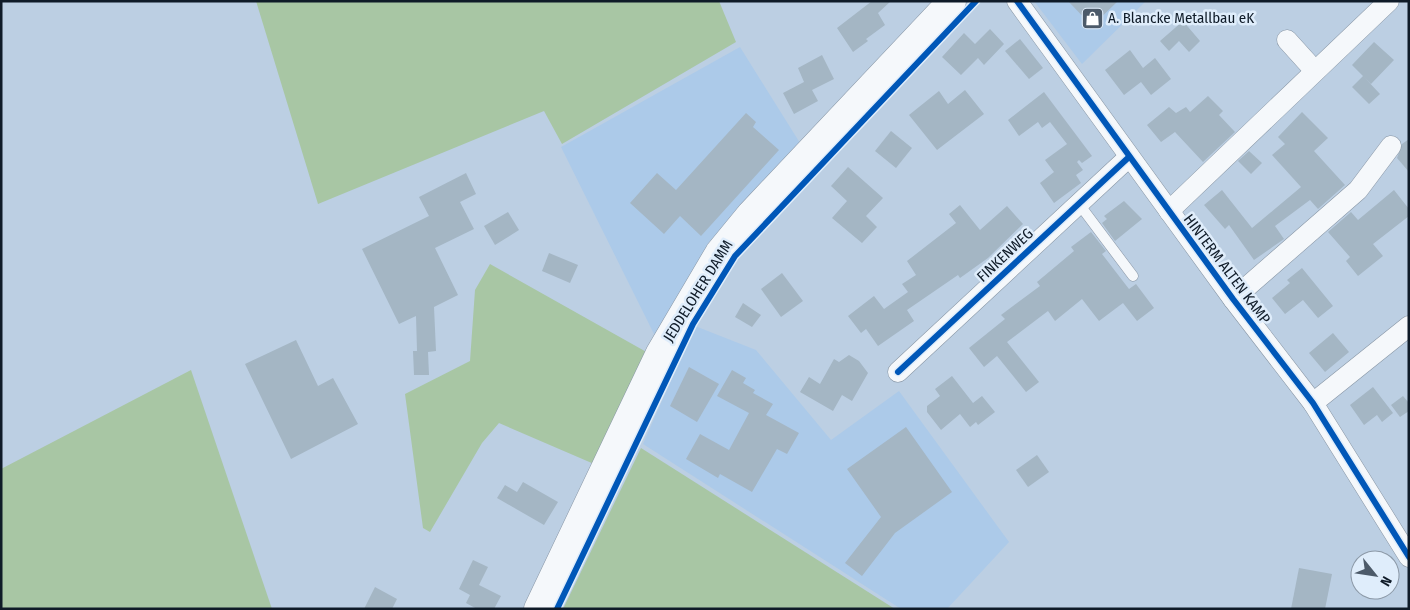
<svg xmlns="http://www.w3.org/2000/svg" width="1410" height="610" viewBox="0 0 1410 610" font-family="'Fira Sans Condensed',sans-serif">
<rect width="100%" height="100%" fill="#bccfe3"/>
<g fill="#accae9">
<polygon points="1034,1 1146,1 1082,64"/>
<polygon points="740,47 800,143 709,242 657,340 561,147"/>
<polygon points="695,326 756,350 831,440 899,391 1009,542 947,609 901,609 643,444"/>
</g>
<g fill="#a8c6a4">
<polygon points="256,1 719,1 736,42 562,144 544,111 318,204"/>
<polygon points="490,264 650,354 594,464 499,423 482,443 430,532 423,528 405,394 470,361 475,290"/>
<polygon points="191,370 272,609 1,609 1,469"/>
<polygon points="641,448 895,609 563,609"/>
</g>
<g fill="#a4b6c4">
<polygon points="872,1 891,1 878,13 885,25 866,39 868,41 853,52 837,28"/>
<polygon points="1068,1 1118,1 1092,26"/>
<polygon points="1183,21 1200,41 1189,52 1179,41 1169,51 1160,41"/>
<polygon points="990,29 1004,44 984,65 978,58 961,75 942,57 964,33 975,44"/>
<polygon points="1020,39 1043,68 1029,79 1005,51"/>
<polygon points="1374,42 1394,60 1371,84 1364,77 1380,94 1369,104 1352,87 1363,76 1352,65"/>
<polygon points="1130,50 1143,68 1155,58 1171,79 1151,95 1141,82 1124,95 1105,70"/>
<polygon points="822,55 834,79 812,90 818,101 794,114 783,93 804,82 798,68"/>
<polygon points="965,90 984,114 937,150 909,115 939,91 948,104"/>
<polygon points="1044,92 1092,156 1082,163 1079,160 1077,162 1083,170 1076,175 1081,183 1054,203 1040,183 1054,172 1045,160 1067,144 1050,122 1042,128 1038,122 1019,136 1008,120"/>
<polygon points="1208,96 1223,111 1219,115 1235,132 1203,162 1175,132 1161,142 1147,125 1169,107 1176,113 1186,107 1190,112"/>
<polygon points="1302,112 1328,138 1314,151 1345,185 1318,209 1310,200 1275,226 1284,239 1254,260 1229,225 1225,229 1204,205 1222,190 1252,228 1301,187 1272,155 1285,144 1278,137"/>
<polygon points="746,113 756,122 753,127 779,150 701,236 680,216 664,234 630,203 657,173 676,190"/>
<polygon points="891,131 912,148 896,168 875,151"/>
<polygon points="1409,139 1409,172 1397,158 1402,144"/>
<polygon points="1249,151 1262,163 1251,174 1238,161"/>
<polygon points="848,167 883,198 866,216 877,227 862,243 832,218 847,201 831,186"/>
<polygon points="466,173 476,194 460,202 474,229 435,248 458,295 434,307 436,351 428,352 429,375 414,375 413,351 417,351 416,316 399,324 362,249 429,216 419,197"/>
<polygon points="1394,190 1409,209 1409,216 1373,244 1383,256 1358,276 1346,261 1350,257 1328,232 1351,212 1358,220"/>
<polygon points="1124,201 1142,219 1115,241 1102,223 1107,219 1104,216"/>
<polygon points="960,205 980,230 1007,206 1023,224 988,258 960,278 958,275 907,310 914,321 878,346 866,329 861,333 848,316 874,296 884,309 908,292 902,284 916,275 907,261 956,223 949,214"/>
<polygon points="508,212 519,230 495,245 484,226"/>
<polygon points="1091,232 1106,251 1102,254 1129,289 1136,284 1154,308 1137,321 1123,303 1099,321 1082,299 1055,321 1048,311 1007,342 1039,382 1026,392 997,356 984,367 969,348 1005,319 1001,315 1040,286 1037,282 1074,251 1071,247"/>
<polygon points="549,253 578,265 570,283 542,271"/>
<polygon points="1302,268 1333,306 1318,318 1303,300 1285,314 1272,298 1290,283 1287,280"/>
<polygon points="782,273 803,301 781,317 761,289"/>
<polygon points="743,303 761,315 752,327 735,317"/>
<polygon points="1333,333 1349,352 1325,372 1309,353"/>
<polygon points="296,340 318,386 333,378 358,424 291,459 245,364"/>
<polygon points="849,355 859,361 868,373 852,401 842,395 833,411 800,392 809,377 820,384 834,359 839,362"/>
<polygon points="689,367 719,384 697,422 670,406"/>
<polygon points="732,370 746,378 743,383 755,390 753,393 773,404 766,415 799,433 787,454 777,449 752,492 720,474 718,478 686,459 700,434 729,450 749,413 717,396"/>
<polygon points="952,376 973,403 982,396 995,412 978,425 976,422 970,427 960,414 941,430 927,412 927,406 940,396 935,389"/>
<polygon points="1373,387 1393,413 1382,422 1377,415 1364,425 1350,405"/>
<polygon points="1403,396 1409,403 1409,411 1400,417 1391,405"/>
<polygon points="906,427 952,492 895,533 862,576 845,563 881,517 847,469"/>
<polygon points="1037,455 1049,472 1028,487 1016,470"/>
<polygon points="523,482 558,502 544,525 497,498 505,485 517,492"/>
<polygon points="473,560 488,567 479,585 501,596 494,609 477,609 466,603 470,595 459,589"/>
<polygon points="1299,568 1332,574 1325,609 1291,609"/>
<polygon points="375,587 397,599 392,609 364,609"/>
</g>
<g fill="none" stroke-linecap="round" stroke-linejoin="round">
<defs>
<polyline id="lane" points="1079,204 1133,276"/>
<g id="street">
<polyline points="1017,1 1233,299 1313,403 1409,557"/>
<polyline points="1287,40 1315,71"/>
<polyline points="1169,211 1389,1"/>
<polyline points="1233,299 1358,190 1391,146"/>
<polyline points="898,372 1129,157"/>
<polyline points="1313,403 1409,326"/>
</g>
<polyline id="secondary" points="538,609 660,353 719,253 751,214 952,1"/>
</defs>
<use href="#lane" stroke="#8896a5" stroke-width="11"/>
<use href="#street" stroke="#8896a5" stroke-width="21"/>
<use href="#secondary" stroke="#8896a5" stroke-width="29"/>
<use href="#lane" stroke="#f5f8fb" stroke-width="10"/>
<use href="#street" stroke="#f5f8fb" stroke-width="20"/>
<use href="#secondary" stroke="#f5f8fb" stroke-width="28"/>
<defs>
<g id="cycleway">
<polyline points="1017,1 1233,299 1313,403 1409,557"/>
<polyline points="898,372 1129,157"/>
<polyline points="557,609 693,324 735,256 976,1"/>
</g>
</defs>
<use href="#cycleway" stroke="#dfedfb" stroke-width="9"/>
<use href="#cycleway" stroke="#0057b8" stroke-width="6"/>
</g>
<defs>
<symbol id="shop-square" viewBox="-11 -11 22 22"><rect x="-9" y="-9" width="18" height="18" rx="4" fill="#4c5a69" stroke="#dfedfb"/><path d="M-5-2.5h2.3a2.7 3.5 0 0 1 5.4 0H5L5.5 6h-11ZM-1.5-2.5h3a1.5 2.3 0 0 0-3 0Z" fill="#fff"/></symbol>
</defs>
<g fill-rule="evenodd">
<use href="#shop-square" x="1080" y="6" width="25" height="25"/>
</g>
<g text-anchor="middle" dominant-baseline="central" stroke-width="5" stroke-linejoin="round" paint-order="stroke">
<g font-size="15" fill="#0f1b28" stroke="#dfedfb" text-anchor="start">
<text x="1108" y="18">A. Blancke Metallbau eK</text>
</g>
<g font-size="15" fill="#0f1b28" stroke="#dfedfb">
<text transform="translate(1005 255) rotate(-43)">FINKENWEG</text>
<text transform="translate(1227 269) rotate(53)">HINTERM ALTEN KAMP</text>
<text transform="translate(698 291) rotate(-58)">JEDDELOHER DAMM</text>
</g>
</g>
<rect width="1410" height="610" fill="none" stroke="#0f1b28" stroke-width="5"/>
<g transform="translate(1375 575) rotate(120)"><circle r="24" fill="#dfedfb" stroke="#8c99a7"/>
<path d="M0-4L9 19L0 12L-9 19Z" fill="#4c5a69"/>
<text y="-8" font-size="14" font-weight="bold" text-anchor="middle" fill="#0f1b28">N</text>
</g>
</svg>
